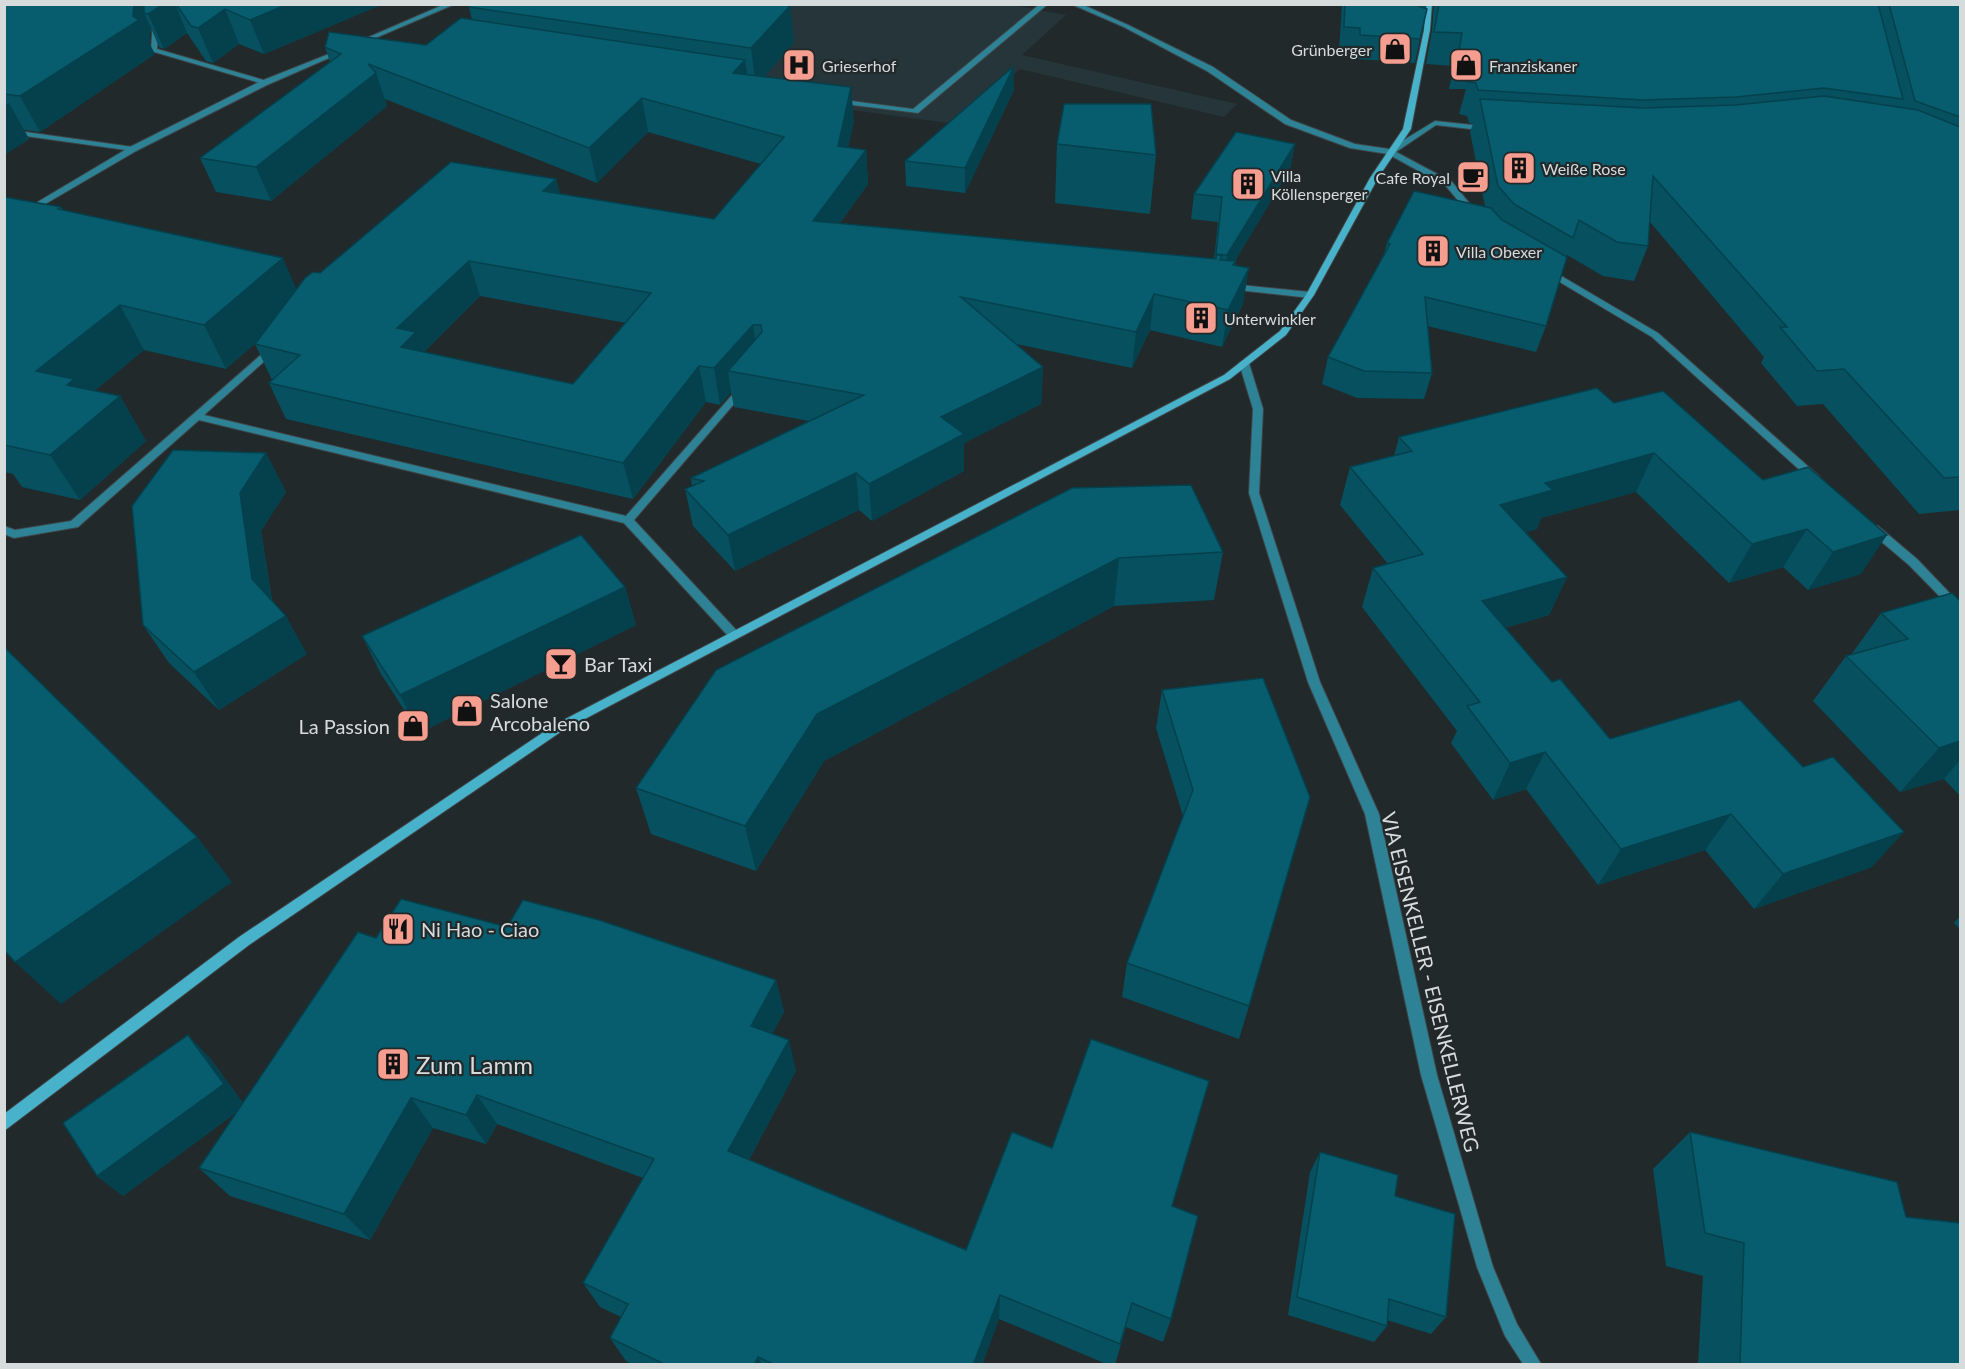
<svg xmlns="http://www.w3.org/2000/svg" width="1965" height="1369" viewBox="0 0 1965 1369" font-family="Lato,sans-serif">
<rect width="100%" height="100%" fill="#21292b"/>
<polygon fill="#263539" points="498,5 1013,5 1066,15 1022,55 1237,104 1224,117 1020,69 956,124 530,67"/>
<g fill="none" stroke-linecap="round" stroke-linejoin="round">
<defs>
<g id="service">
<polygon points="154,4 160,4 157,49 267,81 267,85 151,51"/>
<polygon points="1040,4 1048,4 918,113 836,103 832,101 836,99 913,109"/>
<polygon points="803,57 810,59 782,94 776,94 776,90"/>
<polygon points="4,129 133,147 137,149 133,151 4,133"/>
<polygon points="1231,284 1310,292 1314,295 1310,298 1228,289 1228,285"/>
<polygon points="274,345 277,346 277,350 204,415 626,516 740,386 746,386 746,390 634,520 738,632 740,635 738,638 730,638 624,523 199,420 78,527 14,538 4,534 4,526 15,530 71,521 271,346"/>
</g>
<g id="minor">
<polygon points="445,4 455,4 359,45 353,44"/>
<polygon points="1071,4 1081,4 1128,25 1213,67 1291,120 1355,144 1389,149 1435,121 1491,127 1492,129 1488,131 1436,125 1396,152 1452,182 1478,214 1471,216 1446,186 1388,154 1350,148 1285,124 1207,71 1124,27"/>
<polygon points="339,50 345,51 267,85 136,151 4,228 4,222 130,147 261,81"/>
<polygon points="1546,267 1658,333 1820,477 1821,479 1820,481 1812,481 1652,337 1543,272 1543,268"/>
<polygon points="1244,360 1249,363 1263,409 1259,493 1320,682 1379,814 1437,1075 1493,1267 1517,1324 1541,1364 1523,1364 1505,1336 1477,1267 1421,1075 1365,814 1308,682 1249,493 1253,409 1239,363"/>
<polygon points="1874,525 1878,526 1917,559 1960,604 1960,614 1956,613 1909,565 1870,532 1869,529"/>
</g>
<polygon id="secondary" points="1426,4 1432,4 1430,30 1411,129 1378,178 1314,295 1286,335 1230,379 562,731 249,945 4,1131 4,1114 239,937 554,725 1224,375 1280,331 1306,295 1370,178 1403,129 1424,30"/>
</defs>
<use href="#service" stroke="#3e4547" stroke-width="2"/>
<use href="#minor" stroke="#3e4547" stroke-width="2"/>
<use href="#secondary" stroke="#3e4547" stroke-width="2"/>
<use href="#service" fill="#2e8295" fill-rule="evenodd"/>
<use href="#minor" fill="#2e8295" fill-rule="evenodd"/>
<use href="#secondary" fill="#49b2cb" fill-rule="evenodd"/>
</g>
<g fill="#06505f" fill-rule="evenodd">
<polygon points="4,4 383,4 264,54 239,44 213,63 206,61 187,33 164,49 159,47 151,28 149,43 155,54 40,132 24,130 29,139 4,155"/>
<polygon points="1342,4 1427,4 1415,63 1356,59 1355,52 1339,51"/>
<polygon points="1434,4 1960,4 1960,510 1919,514 1823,404 1797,406 1761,363 1764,357 1650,222 1648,246 1634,281 1603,276 1567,255 1546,326 1536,352 1427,326 1432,373 1424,399 1357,398 1322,384 1328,357 1383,257 1387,243 1485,206 1470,132 1473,124 1469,123 1467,116 1459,114 1466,89 1449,89 1454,66 1426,64 1432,30"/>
<path d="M790,6L794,43L764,77L854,121L848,147L866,150L868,184L840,223L1214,259L1218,222L1191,219L1194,194L1295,144L1290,169L1235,261L1243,304L1222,347L1150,330L1132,368L1016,344L1043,367L1041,404L964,443V471L872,521L859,510L735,571L693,526L685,489L692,486L691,478L809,421L734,407L731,392L720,405L706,402L633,499L286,419L269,383L272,380L255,344L258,341L226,369L144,350L94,391L120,396L146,441L80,500L22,487L13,474L4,472V197L61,207L63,210L296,289L320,273L556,179L560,194L714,219L761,164L648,132L597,183L385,99L387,106L271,201L216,192L200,158L330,62L325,47L426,45L472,20L469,7ZM480,296L626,323L573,384L424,352Z"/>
<polygon points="1014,90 965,193 906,186 905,161"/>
<polygon points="1057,144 1156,155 1150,214 1055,203"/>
<polygon points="1663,391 1861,574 1808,590 1783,567 1729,583 1636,492 1541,518 1537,529 1526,532 1567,577 1549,615 1505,628 1552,682 1610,739 1872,867 1754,909 1705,850 1598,885 1526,789 1493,800 1451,743 1457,731 1362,607 1373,568 1388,564 1340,505 1350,467 1394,456 1399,437 1614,403"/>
<polygon points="266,453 286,492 261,531 272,600 307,654 219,710 169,663 143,625"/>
<polygon points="1072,488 1223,552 1214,600 1114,606 824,761 756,871 651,834 636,788"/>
<polygon points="625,587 636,625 419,733 381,674 362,636"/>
<polygon points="1960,601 1960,796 1944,779 1900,792 1813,701 1846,656 1851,655 1881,613"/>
<polygon points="1263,678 1249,1006 1239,1039 1122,997 1127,963 1183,816 1156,728 1162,690"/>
<polygon points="1960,916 1960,929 1954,923"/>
<polygon points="507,927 776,980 784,1012 772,1034 796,1071 749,1160 966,1250 1172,1206 1171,1319 1163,1342 1126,1327 1115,1365 1109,1365 999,1319 982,1365 634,1365 626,1361 610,1338 621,1317 600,1307 583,1283 643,1178 497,1124 486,1144 433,1128 370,1240 230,1196 199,1168 237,1112 123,1196 97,1176 210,1058 243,1103 376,938"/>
<polygon points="1690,1132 1906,1217 1960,1365 1698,1365 1703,1276 1666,1266 1653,1169"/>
<polygon points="1320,1152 1395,1196 1446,1317 1431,1334 1387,1320 1387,1326 1374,1342 1288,1315 1310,1172"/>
</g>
<g fill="#05414d">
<polygon points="134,4 175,4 187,33 164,49 148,14 144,13 151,28 149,43 155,54 40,132 20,96 133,16"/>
<polygon points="288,4 383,4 264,54 250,20"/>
<polygon points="790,6 794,43 756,86 751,48"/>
<polygon points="225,9 239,44 213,63 198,28"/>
<polygon points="745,60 750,93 733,73"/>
<polygon points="1014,66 1014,90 965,193 965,168"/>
<polygon points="376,73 387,106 271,201 256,167"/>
<polygon points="851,87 854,121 841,180 838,146"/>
<polygon points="642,98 648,132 597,183 589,148"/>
<polygon points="9,103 29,139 4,155 4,106"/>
<polygon points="1295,144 1290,169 1223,281 1227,255"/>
<polygon points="866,150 868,184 816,256 813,221"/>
<polygon points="556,179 565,213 543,191"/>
<polygon points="283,258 302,302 226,369 204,325"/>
<polygon points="469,261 480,296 424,352 401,347 397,328"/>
<polygon points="1249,268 1243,304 1222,347 1228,310"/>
<polygon points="1154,294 1150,330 1132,368 1136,332"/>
<polygon points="120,305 144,350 86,398 120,396 146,441 80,500 50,455 36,371"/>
<polygon points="753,325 758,362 728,371 731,392 720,405 714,368"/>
<polygon points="699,366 706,402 633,499 623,463"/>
<polygon points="1043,367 1041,404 964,443 964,471 872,521 869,484 941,417"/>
<polygon points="266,453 286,492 261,531 274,617 252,579 240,493"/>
<polygon points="1654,453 1636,492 1541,518 1537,529 1486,543 1500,505 1545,483"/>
<polygon points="856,473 859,510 735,571 728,535"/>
<polygon points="1807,529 1783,567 1729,583 1752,544"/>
<polygon points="1887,535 1861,574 1808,590 1833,552"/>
<polygon points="1119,558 1114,606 824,761 756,871 745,826 817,714"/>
<polygon points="1567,577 1549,615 1467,639 1482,601"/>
<polygon points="625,587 636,625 419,733 400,695"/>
<polygon points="286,616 307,654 219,710 194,672"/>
<polygon points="1960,741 1960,760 1944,779 1900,792 1939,748"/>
<polygon points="1545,752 1526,789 1493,800 1510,763"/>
<polygon points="1731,814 1705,850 1598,885 1621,849"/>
<polygon points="1904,832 1872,867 1754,909 1783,874"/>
<polygon points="197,837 232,882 61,1004 15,962"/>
<polygon points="776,980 784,1012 760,1057 751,1026"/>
<polygon points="188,1035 210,1058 245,1106 123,1196 97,1176"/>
<polygon points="789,1040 796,1071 739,1179 728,1151"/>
<polygon points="477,1095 497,1124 486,1144 466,1115"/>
<polygon points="411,1098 433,1128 370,1240 344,1214"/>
<polygon points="1000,1295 999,1319 982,1365 973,1365"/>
<polygon points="758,1357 762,1365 754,1365"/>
</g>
<g fill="#075d6e" stroke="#05414d" stroke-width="1.5" fill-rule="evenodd">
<polygon points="4,4 134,4 133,16 139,20 20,96 4,94"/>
<polygon points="144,4 163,4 148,14 144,13"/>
<polygon points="176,4 288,4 250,20 225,9 198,28 191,26"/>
<polygon points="471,4 780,4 790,6 751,48 469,7"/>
<polygon points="1345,4 1413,4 1427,9 1420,39 1360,35 1360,28 1344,27"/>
<polygon points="1439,4 1878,4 1903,99 1824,88 1736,97 1643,100 1478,90 1476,83 1468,82 1474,57 1458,57 1462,33 1434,32"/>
<polygon points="1889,4 1960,4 1960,117 1915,101"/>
<path d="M461,18L745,60L733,73L851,87L838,146L866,150L813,221L1216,259V255H1222L1220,260L1236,261L1233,265L1249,268L1228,310L1154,294L1136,332L961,297L1043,367L941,417L964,434L869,484L856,473L728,535L685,489L704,481L691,478L864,395L728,371L762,332L761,325H753L714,368L699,366L623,463L269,383L300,355L255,344L305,278L313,272L320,273L451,162L556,179L543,191L714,219L784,137L642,98L589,148L368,64L376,73L256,167L200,158L341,54L325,47L329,32L426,45ZM469,261L651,293L573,384L401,347L416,332L397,328Z"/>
<polygon points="1014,66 965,168 905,161"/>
<polygon points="1824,96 1918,110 1960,127 1960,477 1944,478 1844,369 1817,371 1780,327 1787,327 1653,176 1648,246 1617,242 1579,220 1573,238 1514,204 1498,186 1480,99 1643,108 1736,105"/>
<polygon points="1064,104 1151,104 1156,155 1057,144"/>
<polygon points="1236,132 1295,144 1227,255 1216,254 1222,197 1194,194"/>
<polygon points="1414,191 1491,208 1502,220 1567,257 1546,326 1425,297 1432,373 1364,371 1328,357 1390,244 1387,243"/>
<polygon points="4,197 61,207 58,209 283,258 204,325 120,305 36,371 74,379 67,385 120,396 50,455 4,445"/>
<polygon points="1597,388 1614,403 1663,391 1763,480 1808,467 1887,535 1833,552 1807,529 1752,544 1654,453 1545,483 1553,490 1500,505 1567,577 1482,601 1552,682 1560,679 1610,739 1740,700 1803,767 1833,757 1904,832 1783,874 1731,814 1621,849 1545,752 1510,763 1467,706 1480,702 1373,568 1423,554 1350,467 1412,451 1399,437"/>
<polygon points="173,450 266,453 240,493 252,579 286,616 194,672 143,625 132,506"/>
<polygon points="1191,485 1223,552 1119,558 817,714 745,826 636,788 716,670 1072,488"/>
<polygon points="581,535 625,587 400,695 362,636"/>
<polygon points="1952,593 1960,601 1960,741 1939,748 1846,656 1908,639 1881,613"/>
<polygon points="4,647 197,837 15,962 4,950"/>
<polygon points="1263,678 1310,797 1249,1006 1127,963 1193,790 1162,690"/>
<polygon points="401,899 507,927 523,900 599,920 776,980 751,1026 789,1040 728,1151 966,1250 1012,1132 1052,1148 1091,1039 1209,1081 1172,1206 1198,1216 1171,1319 1132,1303 1120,1344 1000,1295 973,1365 775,1365 758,1357 754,1365 666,1365 610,1338 628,1304 583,1283 654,1159 477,1095 466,1115 411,1098 344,1214 199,1168 358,932 376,938"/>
<polygon points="188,1035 224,1084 97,1176 63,1123"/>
<polygon points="1690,1132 1897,1182 1906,1217 1960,1223 1960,1365 1740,1365 1744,1243 1705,1233"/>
<polygon points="1320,1152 1398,1175 1395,1196 1455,1214 1446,1317 1389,1299 1387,1326 1297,1297"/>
</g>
<defs>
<symbol id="shop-square" viewBox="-11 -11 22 22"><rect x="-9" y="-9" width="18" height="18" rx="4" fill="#f59d8e" stroke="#21292b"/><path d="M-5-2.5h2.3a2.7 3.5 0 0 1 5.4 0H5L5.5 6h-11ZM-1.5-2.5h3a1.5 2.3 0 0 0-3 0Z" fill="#111"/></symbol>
<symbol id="hospital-square" viewBox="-11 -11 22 22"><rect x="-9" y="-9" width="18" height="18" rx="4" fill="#f59d8e" stroke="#21292b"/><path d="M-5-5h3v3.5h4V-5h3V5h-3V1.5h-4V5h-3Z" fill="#111"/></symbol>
<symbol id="building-square" viewBox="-11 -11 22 22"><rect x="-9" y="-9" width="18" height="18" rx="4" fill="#f59d8e" stroke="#21292b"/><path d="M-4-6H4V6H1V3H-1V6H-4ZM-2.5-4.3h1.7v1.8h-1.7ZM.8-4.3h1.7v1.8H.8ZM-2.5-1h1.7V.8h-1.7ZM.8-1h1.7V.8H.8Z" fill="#111"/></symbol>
<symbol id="cafe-square" viewBox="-11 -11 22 22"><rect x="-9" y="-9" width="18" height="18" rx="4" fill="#f59d8e" stroke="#21292b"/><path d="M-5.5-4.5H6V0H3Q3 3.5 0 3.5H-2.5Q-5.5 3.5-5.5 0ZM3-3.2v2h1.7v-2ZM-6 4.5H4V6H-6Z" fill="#111"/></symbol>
<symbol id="bar-square" viewBox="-11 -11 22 22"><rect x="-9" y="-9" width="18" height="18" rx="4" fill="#f59d8e" stroke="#21292b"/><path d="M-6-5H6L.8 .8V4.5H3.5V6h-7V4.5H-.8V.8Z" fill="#111"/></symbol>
<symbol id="restaurant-square" viewBox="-11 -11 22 22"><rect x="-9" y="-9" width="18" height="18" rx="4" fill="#f59d8e" stroke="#21292b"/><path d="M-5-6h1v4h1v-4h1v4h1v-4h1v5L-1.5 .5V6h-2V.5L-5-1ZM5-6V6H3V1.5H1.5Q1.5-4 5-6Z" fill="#111"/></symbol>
</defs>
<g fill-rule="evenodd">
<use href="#shop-square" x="1376" y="30" width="38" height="38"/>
<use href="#hospital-square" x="780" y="46" width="38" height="38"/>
<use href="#shop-square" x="1447" y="46" width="38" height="38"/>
<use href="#building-square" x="1500" y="149" width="38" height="38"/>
<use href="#cafe-square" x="1454" y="158" width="38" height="38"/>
<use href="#building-square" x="1229" y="165" width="38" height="38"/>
<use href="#building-square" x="1414" y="232" width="38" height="38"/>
<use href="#building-square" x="1182" y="299" width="38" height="38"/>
<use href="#bar-square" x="542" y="645" width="38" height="38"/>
<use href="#shop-square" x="448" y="692" width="38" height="38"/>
<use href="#shop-square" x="394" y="707" width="38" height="38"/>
<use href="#restaurant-square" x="379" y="910" width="38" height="38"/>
<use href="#building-square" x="374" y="1045" width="38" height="38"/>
</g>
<g text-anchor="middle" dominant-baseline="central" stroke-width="4.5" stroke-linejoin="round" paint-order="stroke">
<g font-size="16" fill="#d6dbdc" stroke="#21292b" text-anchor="start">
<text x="1372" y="49" text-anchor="end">Grünberger</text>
<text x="822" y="65">Grieserhof</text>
<text x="1489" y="65">Franziskaner</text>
<text x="1542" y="168">Weiße Rose</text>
<text x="1271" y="175">Villa<tspan x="1271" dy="18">Köllensperger</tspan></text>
<text x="1450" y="177" text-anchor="end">Cafe Royal</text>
<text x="1456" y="251">Villa Obexer</text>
<text x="1224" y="318">Unterwinkler</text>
</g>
<g font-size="20" fill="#d6dbdc" stroke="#21292b" text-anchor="start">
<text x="584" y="664">Bar Taxi</text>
<text x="490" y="700">Salone<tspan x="490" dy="23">Arcobaleno</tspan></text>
<text x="390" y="726" text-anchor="end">La Passion</text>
<text x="421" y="929">Ni Hao - Ciao</text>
</g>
<g font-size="20" fill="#d6dbdc" stroke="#21292b">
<text transform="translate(1431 982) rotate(76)">VIA EISENKELLER - EISENKELLERWEG</text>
</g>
<g font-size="24" fill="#d6dbdc" stroke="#21292b" text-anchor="start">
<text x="416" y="1064">Zum Lamm</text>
</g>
</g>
<rect width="1965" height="1369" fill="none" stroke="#d6dbdc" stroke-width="12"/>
</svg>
